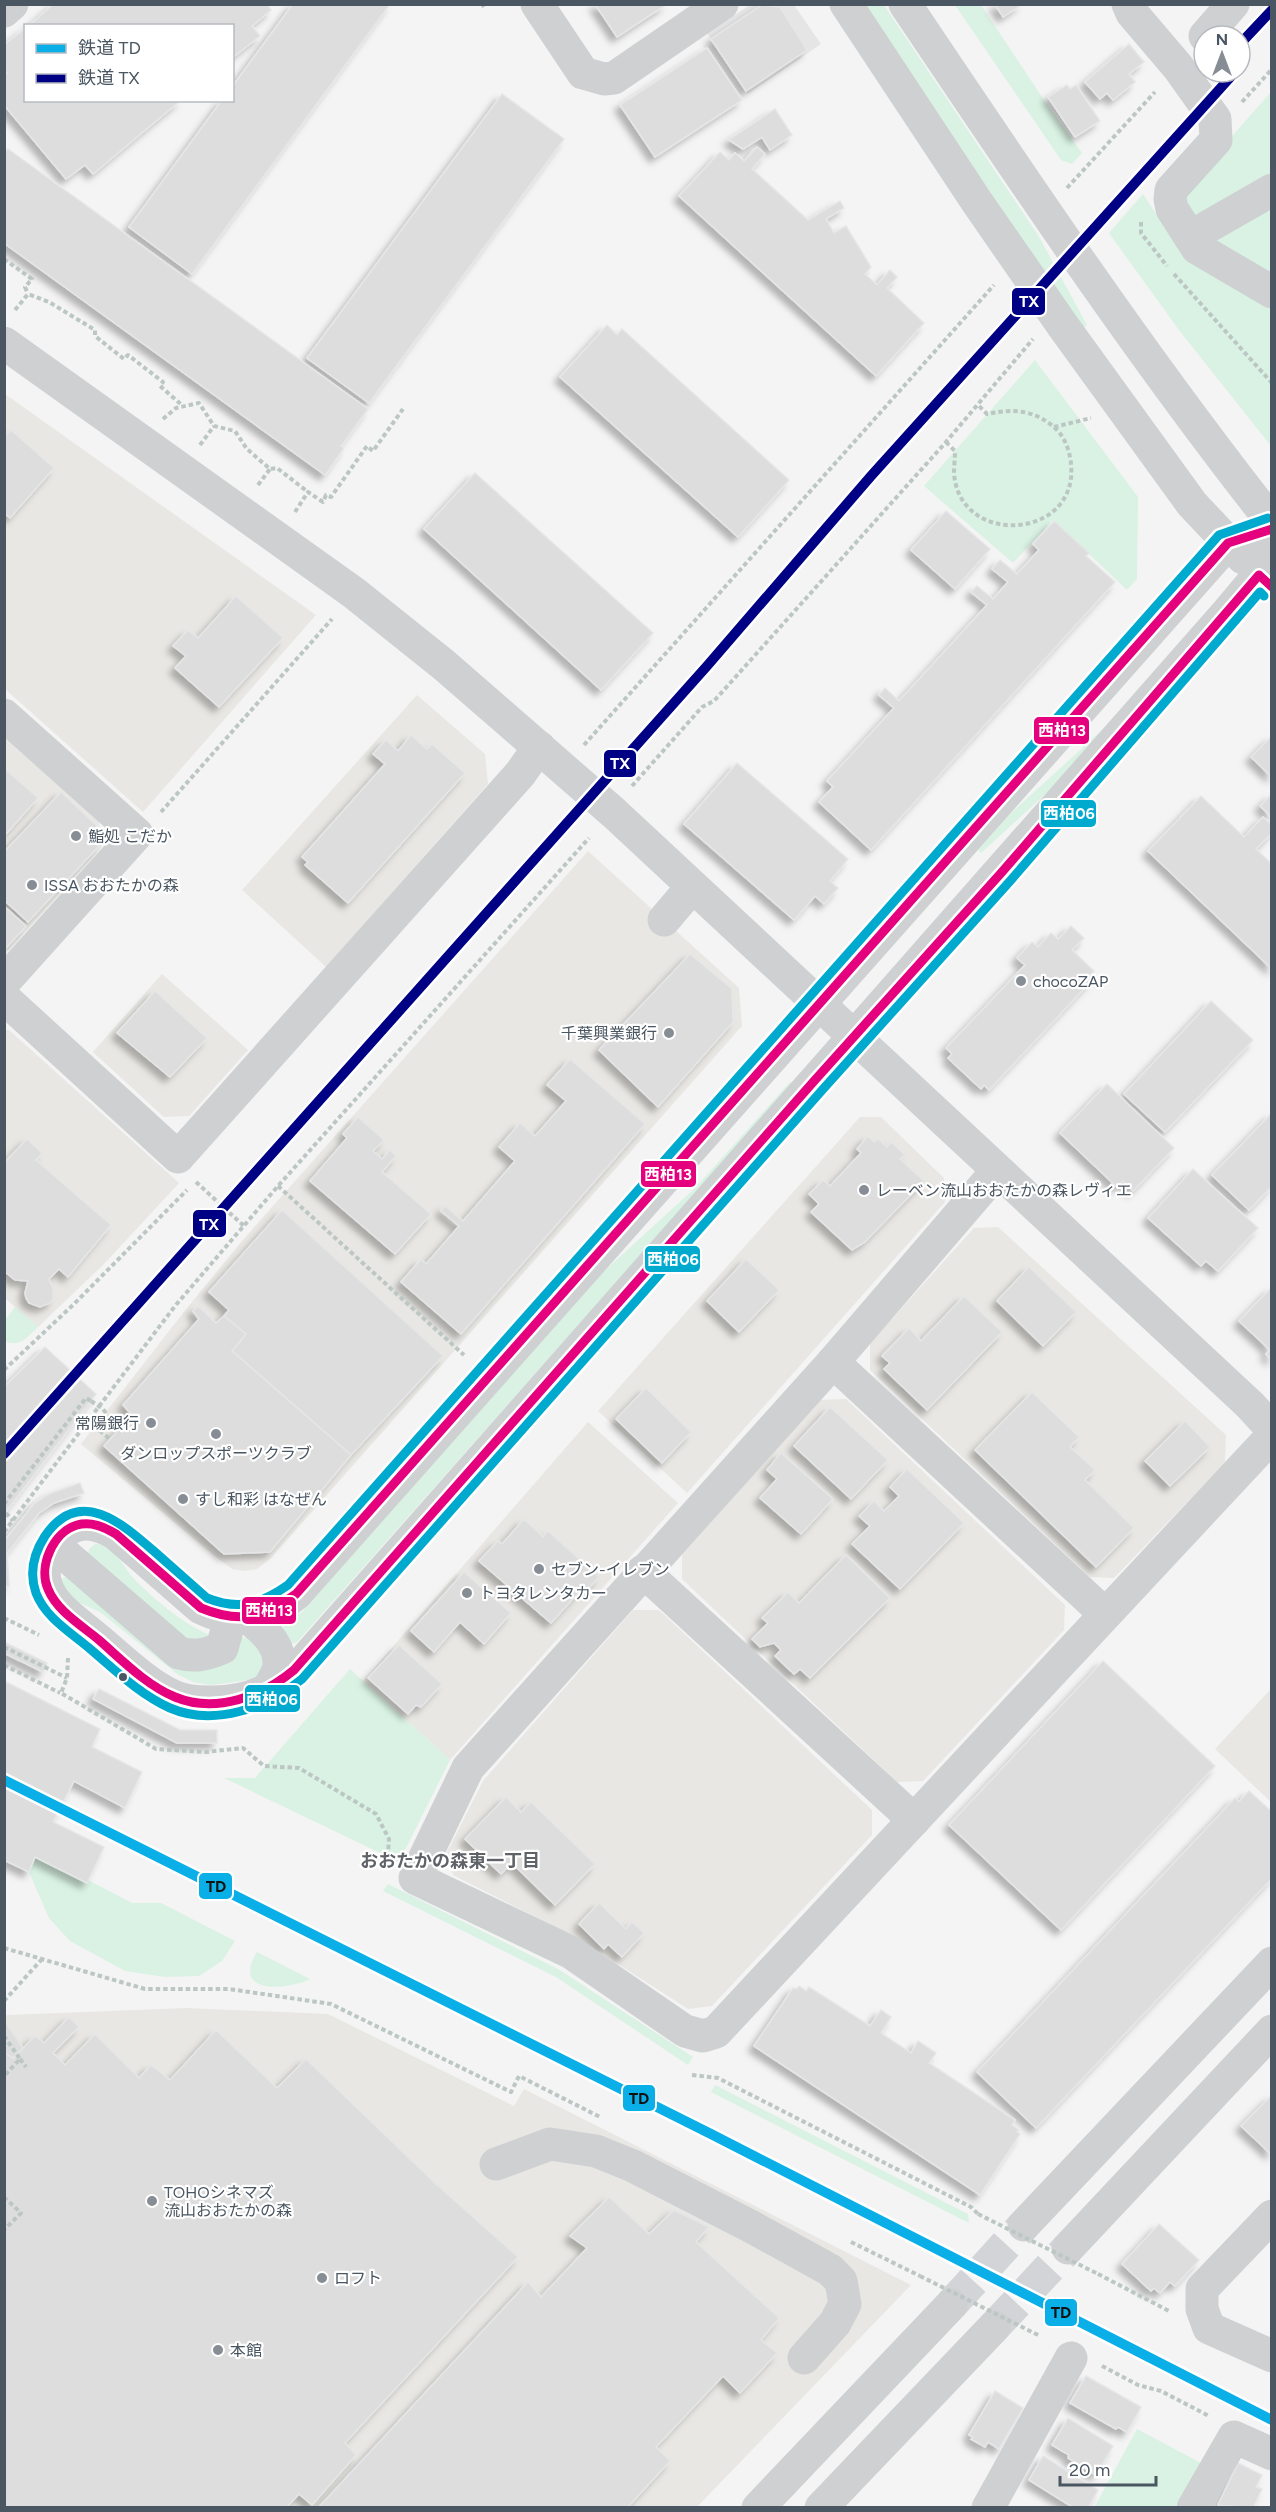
<svg xmlns="http://www.w3.org/2000/svg" width="1276" height="2512" viewBox="0 0 1276 2512" font-family="Figtree,'Noto Sans JP',sans-serif">
<defs>
<filter id="shadow"><feDropShadow dx="-5.5" dy="5.5" stdDeviation="3" flood-color="#0004"/></filter>
</defs>
<rect width="100%" height="100%" fill="#f4f4f4"/>
<g fill="#e8e7e3">
<polygon points="5,394 316,615 143,812 5,689"/>
<polygon points="417,695 485,754 488,784 326,967 242,890"/>
<polygon points="6,739 99,821 102,847 9,950 5,950"/>
<polygon points="588,851 739,988 742,1026 271,1558 257,1569 244,1571 232,1569 212,1554 81,1444 187,1308 241,1242"/>
<polygon points="162,974 248,1050 189,1116 164,1117 93,1052"/>
<polygon points="4,1030 9,1030 179,1183 104,1264 38,1327 5,1298"/>
<polygon points="860,1117 881,1117 944,1178 945,1202 687,1493 598,1411"/>
<polygon points="998,1227 1226,1435 1225,1463 1114,1578 1090,1577 870,1370 870,1343 974,1228"/>
<polygon points="846,1399 1065,1605 1064,1630 923,1781 897,1782 682,1579 682,1555 820,1400"/>
<polygon points="588,1422 678,1503 450,1760 363,1681"/>
<polygon points="633,1610 659,1610 872,1810 872,1835 712,2006 688,2009 579,1939 453,1875 447,1852 483,1781"/>
<polygon points="1271,1689 1271,1802 1215,1749"/>
<polygon points="186,2008 328,2014 514,2106 524,2089 911,2285 697,2507 5,2508 4,2018 7,2015"/>
</g>
<polygon fill="#e6e5e6" points="750,5 794,5 821,44 748,94 707,33"/>
<g fill="#d9f2e3">
<polygon points="864,5 884,5 1038,235 1087,325 1082,329"/>
<polygon points="955,5 981,5 1042,97 1082,153 1072,164 1061,160"/>
<polygon points="1271,92 1271,275 1203,235 1184,207 1183,192"/>
<polygon points="1143,194 1184,257 1271,308 1271,446 1179,330 1109,233"/>
<polygon points="1035,360 1138,497 1137,579 1127,590 1053,520 1013,563 924,486"/>
<polygon points="1103,729 1051,789 981,853 978,850 1010,814"/>
<polygon points="790,1082 793,1083 297,1642 290,1645 282,1628 303,1611 601,1274 695,1188"/>
<path d="M15,1307L38,1327C28,1337 19,1348 5,1341V1320Z"/>
<path d="M95,1544C115,1544 124,1569 135,1580C157,1602 185,1625 214,1637L194,1642L184,1636L88,1554L89,1549Z"/>
<polygon points="68,1576 173,1660 241,1637 263,1639 266,1671 252,1679 228,1683 210,1685 193,1682 177,1674 100,1612 73,1600 61,1583 63,1578"/>
<polygon points="350,1669 450,1760 399,1862 224,1778 255,1778"/>
<polygon points="35,1857 86,1883 88,1880 132,1903 161,1903 235,1941 222,1961 199,1976 165,1977 125,1971 70,1941 49,1918 29,1872"/>
<polygon points="388,1884 558,1969 693,2057 688,2065 556,1977 383,1891"/>
<path d="M257,1952L310,1979C285,1991 231,1994 257,1952Z"/>
<polygon points="715,2085 968,2214 969,2223 711,2092"/>
<polygon points="1137,2429 1201,2463 1175,2507 1094,2508"/>
</g>
<g fill="#ddddde" stroke="#e5e6e7" stroke-width="1.5" filter="url(#shadow)">
<polygon points="54,4 267,4 271,10 252,26 260,36 232,58 232,26 29,26"/>
<polygon points="293,4 390,4 192,274 129,227 222,100 232,100 232,87"/>
<polygon points="595,4 667,4 617,37"/>
<polygon points="995,4 1022,4 1003,17"/>
<polygon points="762,5 780,7 807,50 746,91 711,39"/>
<polygon points="26,28 26,100 181,100 93,174 85,165 66,179 4,105 4,75 7,73 4,69 4,45"/>
<polygon points="1129,44 1144,62 1129,74 1135,82 1113,100 1107,93 1100,99 1085,82"/>
<polygon points="707,48 742,100 655,157 620,105"/>
<polygon points="1067,85 1070,89 1076,85 1100,121 1075,137 1048,97"/>
<polygon points="502,94 564,139 369,403 307,358"/>
<polygon points="775,109 792,135 770,150 762,137 743,149 729,140"/>
<polygon points="757,147 765,154 752,169 808,220 840,201 844,208 826,219 834,233 846,226 871,267 865,274 877,285 890,270 897,277 887,288 924,323 876,376 679,196 720,152 729,160 735,153 744,161"/>
<polygon points="8,149 368,409 341,446 344,448 325,475 4,243 4,153"/>
<polygon points="607,325 617,335 622,329 789,480 738,537 560,377"/>
<polygon points="11,430 54,468 10,518 4,513 4,437"/>
<polygon points="475,473 653,633 601,690 424,529"/>
<polygon points="946,511 990,549 955,589 911,550"/>
<polygon points="1054,521 1089,553 1086,556 1115,582 871,850 819,802 833,787 827,781 894,708 879,695 885,688 899,701 987,605 971,592 977,586 993,599 1008,582 992,569 1000,560 1017,574 1039,550 1033,544"/>
<polygon points="236,596 283,638 219,707 175,668 186,656 173,646 188,630 198,638"/>
<polygon points="411,735 427,749 432,744 465,773 348,903 305,865 308,862 302,857 385,764 373,754 386,740 398,751"/>
<polygon points="1272,736 1272,777 1251,757"/>
<polygon points="737,763 848,859 830,881 838,888 824,904 815,896 794,920 684,824"/>
<polygon points="4,768 38,798 6,834 4,833"/>
<polygon points="61,792 97,826 99,846 28,922 4,900 4,852"/>
<polygon points="1272,794 1272,817 1260,806"/>
<polygon points="1201,796 1244,837 1263,817 1272,825 1272,833 1256,849 1272,864 1272,969 1148,851"/>
<polygon points="4,906 26,926 6,948 4,946"/>
<polygon points="1071,926 1084,938 1072,950 1094,971 1090,975 1093,979 989,1090 984,1085 981,1089 948,1058 952,1054 946,1048 1025,965 1017,958 1032,942 1038,947 1051,933 1058,939"/>
<polygon points="690,954 732,989 733,1022 658,1107 599,1050"/>
<polygon points="155,991 207,1038 170,1077 117,1033"/>
<polygon points="1211,1001 1253,1040 1165,1132 1124,1094"/>
<polygon points="570,1059 645,1124 461,1334 401,1282 421,1259 426,1264 459,1226 441,1211 445,1206 463,1221 515,1161 499,1147 520,1123 535,1136 566,1101 547,1085"/>
<polygon points="1107,1084 1174,1148 1133,1191 1123,1181 1117,1187 1060,1133"/>
<polygon points="1272,1113 1272,1186 1249,1210 1212,1175"/>
<polygon points="358,1117 384,1140 373,1151 382,1159 390,1150 396,1156 382,1172 431,1214 395,1254 310,1181 347,1138 343,1134"/>
<polygon points="868,1136 874,1142 878,1139 887,1147 891,1142 905,1155 900,1159 924,1181 865,1242 852,1250 811,1212 819,1204 809,1194 823,1180 830,1186 861,1153 857,1149"/>
<polygon points="27,1139 42,1153 36,1160 111,1225 68,1277 59,1269 49,1279 53,1289 53,1299 50,1303 40,1307 29,1303 26,1298 25,1293 28,1281 15,1280 4,1271 4,1163"/>
<polygon points="1193,1169 1258,1228 1218,1271 1206,1261 1201,1266 1148,1218"/>
<polygon points="282,1210 443,1356 351,1455 232,1351 246,1334 224,1316 229,1310 209,1292"/>
<polygon points="746,1259 779,1290 739,1332 707,1301"/>
<polygon points="1029,1267 1076,1312 1043,1346 997,1301"/>
<polygon points="1272,1287 1272,1360 1266,1354 1270,1350 1239,1321"/>
<polygon points="964,1296 1002,1332 927,1410 884,1369 890,1363 882,1356 909,1328 921,1341"/>
<polygon points="198,1306 216,1323 224,1316 246,1334 232,1351 351,1455 270,1552 224,1554 104,1446 132,1415 123,1405 199,1319 193,1311"/>
<polygon points="45,1347 96,1394 4,1514 4,1387"/>
<polygon points="646,1388 691,1432 662,1463 616,1419"/>
<polygon points="1032,1392 1079,1437 1070,1447 1095,1470 1085,1480 1134,1528 1096,1567 975,1450"/>
<polygon points="830,1407 888,1460 851,1499 794,1446"/>
<polygon points="1185,1421 1210,1447 1170,1486 1145,1461"/>
<polygon points="781,1453 833,1499 801,1534 760,1498 777,1479 767,1470"/>
<polygon points="907,1469 964,1523 900,1589 852,1544 870,1526 859,1516 874,1501 884,1511 899,1496 890,1487"/>
<polygon points="80,1483 84,1493 54,1503 39,1513 7,1553 9,1586 4,1586 4,1541 34,1504 49,1494"/>
<polygon points="524,1519 543,1537 548,1531 599,1577 585,1592 582,1589 551,1623 479,1561 498,1541 502,1544"/>
<polygon points="846,1555 890,1598 810,1678 800,1669 794,1674 775,1656 781,1650 774,1643 760,1647 752,1639 768,1623 762,1618 788,1592 799,1603"/>
<polygon points="464,1572 511,1613 484,1644 460,1622 434,1652 411,1631"/>
<polygon points="4,1642 47,1663 43,1672 4,1653"/>
<polygon points="399,1645 442,1684 421,1707 416,1705 408,1714 368,1678"/>
<polygon points="1103,1661 1215,1766 1061,1930 949,1825"/>
<polygon points="4,1681 100,1729 92,1747 142,1772 125,1808 74,1781 53,1822 104,1847 87,1883 35,1857 29,1872 4,1860"/>
<polygon points="99,1689 180,1730 217,1730 217,1743 177,1743 93,1699"/>
<polygon points="1249,1791 1272,1812 1272,1878 1036,2128 977,2072 1235,1798 1239,1802"/>
<polygon points="506,1797 521,1812 531,1802 595,1864 555,1905 512,1863 501,1874 465,1839"/>
<polygon points="599,1903 626,1929 632,1922 644,1933 622,1957 608,1944 604,1949 579,1924"/>
<polygon points="799,1986 806,1991 809,1987 870,2026 881,2010 891,2017 881,2033 911,2053 918,2041 936,2053 929,2063 1015,2120 1012,2125 1019,2130 1017,2132 1020,2134 980,2195 754,2046 793,1988 797,1989"/>
<polygon points="69,2017 79,2027 53,2053 65,2065 95,2034 139,2078 151,2065 170,2080 216,2030 277,2088 306,2059 437,2185 518,2257 345,2443 356,2455 312,2505 299,2494 286,2508 4,2508 4,2052 13,2058 35,2036 44,2043"/>
<polygon points="4,2020 23,2048 13,2058 4,2052"/>
<polygon points="1272,2095 1272,2153 1271,2154 1241,2126"/>
<polygon points="609,2197 649,2234 674,2210 709,2227 696,2242 779,2318 761,2340 777,2353 740,2393 723,2376 656,2447 670,2461 627,2508 318,2508 528,2282 541,2297 587,2248 570,2236"/>
<polygon points="1159,2224 1199,2260 1175,2286 1170,2282 1160,2293 1154,2288 1151,2291 1122,2264"/>
<polygon points="1086,2376 1141,2407 1127,2432 1118,2427 1116,2429 1070,2403"/>
<polygon points="995,2391 1023,2408 999,2449 988,2442 985,2447 971,2439 973,2437 969,2435"/>
<polygon points="1068,2418 1113,2446 1096,2475 1068,2458 1069,2455 1052,2445"/>
<polygon points="1043,2456 1098,2490 1088,2508 1074,2508 1029,2480"/>
<polygon points="1238,2463 1262,2475 1256,2487 1262,2489 1253,2508 1218,2505"/>
</g>
<g fill="none" stroke-linecap="round" stroke-linejoin="round">
<g stroke="#d2d4d7" stroke-width="33" stroke-dasharray="33 16" stroke-linecap="butt">
<polyline points="951,2305 1024,2225"/>
<polyline points="994,2327 1068,2248"/>
</g>
<g stroke="#bcc7c4" stroke-width="4" stroke-dasharray="4.5 3" stroke-linecap="butt">
<polyline points="482,4 484,7"/>
<polyline points="1242,102 1272,69"/>
<polyline points="1067,188 1155,92"/>
<polyline points="1141,222 1141,233 1167,266"/>
<polyline points="4,259 32,279 25,287 28,294"/>
<polyline points="1174,274 1272,383"/>
<polyline points="15,310 28,294 49,302 95,330 95,336 124,359 128,355 163,382 160,386 183,406"/>
<polyline points="163,419 176,408 199,403 214,426 235,431 247,449 270,469 277,468 308,492"/>
<polyline points="1054,427 1091,418"/>
<path d="M946,442L955,451C955,458 954,466 954,473C959,548 1079,540 1071,464C1070,453 1066,440 1058,431C1037,410 1015,408 987,414L978,405"/>
<polyline points="200,445 214,426"/>
<polyline points="258,485 270,469"/>
<polyline points="295,512 308,492 323,502 326,495 331,497 367,446 373,451 403,409"/>
<polyline points="584,745 994,285"/>
<polyline points="632,786 702,707 714,701 946,442 1033,339"/>
<polyline points="161,812 332,619"/>
<polyline points="196,1182 244,1226"/>
<polyline points="278,1186 464,1355"/>
<polyline points="4,1370 74,1304 187,1190"/>
<polyline points="88,1421 110,1439"/>
<polyline points="4,1504 86,1398 91,1401"/>
<polyline points="6,1513 13,1521"/>
<polyline points="4,1532 175,1306 278,1186 589,838"/>
<polyline points="4,1618 39,1635"/>
<polyline points="4,1647 67,1678"/>
<polyline points="68,1658 67,1678 61,1693 156,1749 206,1752 243,1748 264,1766 299,1768 376,1814 389,1839 388,1854"/>
<polyline points="4,1665 60,1693"/>
<polyline points="4,1948 145,1989 229,1989 331,2004 511,2092 519,2076 600,2117"/>
<polyline points="4,2001 42,1959"/>
<polyline points="4,2036 20,2059 4,2076"/>
<polyline points="20,2059 26,2067"/>
<polyline points="692,2075 718,2078 971,2207 978,2214"/>
<polyline points="4,2197 21,2213 4,2230"/>
<polyline points="851,2242 920,2276"/>
<polyline points="1098,2274 1169,2311"/>
<polyline points="1102,2366 1138,2385 1161,2391 1209,2416"/>
</g>
<g stroke="#ced0d2" stroke-width="33">
<polyline points="537,4 583,73 604,79 614,78 722,4"/>
<polyline points="846,4 977,202 1063,326 1192,504 1243,558"/>
<path d="M905,4C1023,180 1141,356 1272,522"/>
<polyline points="1128,4 1132,13 1178,67 1215,119 1216,140 1171,190 1170,199 1172,209 1197,248 1272,292"/>
<polyline points="4,11 12,4"/>
<polyline points="1205,36 1233,4"/>
<polyline points="1190,237 1272,190"/>
<polyline points="4,343 354,593 444,665 614,813 1250,1405 1272,1429"/>
<path d="M1272,529L1228,543L296,1594C264,1619 238,1626 201,1608L116,1534C103,1526 87,1520 72,1527C55,1536 41,1562 45,1581C50,1606 78,1622 96,1638C120,1658 145,1683 173,1696C183,1701 197,1702 209,1702C252,1703 275,1689 305,1660L1227,613L1259,575L1272,540"/>
<polyline points="4,715 137,834 4,982"/>
<polyline points="664,920 692,887"/>
<polyline points="4,998 178,1157 520,774 539,747"/>
<polyline points="997,1171 833,1362 468,1768 415,1878 570,1952 685,2031 703,2036 716,2032 1272,1436"/>
<polyline points="833,1362 1105,1614"/>
<path d="M54,1545L179,1653C195,1657 206,1655 222,1648L230,1619"/>
<polyline points="643,1571 914,1820"/>
<path d="M248,1618C262,1628 280,1644 279,1664C279,1673 271,1682 268,1690"/>
<polyline points="496,2164 550,2144 596,2151 633,2166 752,2227 830,2270 841,2281 845,2304 835,2323 804,2358"/>
<polyline points="1272,2216 1202,2289 1202,2309 1209,2328 1272,2356"/>
<polyline points="1024,2225 1272,1963"/>
<polyline points="1068,2248 1272,2031"/>
<polyline points="758,2508 951,2305"/>
<polyline points="821,2508 994,2327"/>
<polyline points="988,2508 1071,2358"/>
<polyline points="1193,2508 1234,2437 1272,2454"/>
</g>
<g stroke="#bcc7c4" stroke-width="4" stroke-dasharray="4.5 3" stroke-linecap="butt">
<polyline points="91,1401 103,1409 118,1431"/>
<polyline points="978,2214 1098,2274"/>
<polyline points="920,2276 1040,2336"/>
</g>
<defs>
<path id="bus-1" d="M1272,529L1228,543L296,1594C263,1618 240,1624 201,1608L116,1534C104,1527 91,1521 77,1525C53,1532 38,1567 48,1589C57,1611 81,1625 99,1640C122,1660 146,1685 175,1697C216,1714 263,1696 294,1670L815,1080L1002,872L1259,575L1272,587"/>
<path id="bus-2" d="M1264,596L1260,592L1011,880L824,1088L302,1679C267,1708 214,1727 170,1708C139,1694 114,1669 89,1648C70,1632 45,1617 36,1593C29,1573 34,1553 45,1536C80,1485 123,1524 156,1553C173,1568 190,1583 207,1598C239,1611 261,1604 288,1585L1219,535L1268,518"/>
</defs>
<use href="#bus-1" stroke="#fff" stroke-width="14"/>
<use href="#bus-2" stroke="#fff" stroke-width="14"/>
<use href="#bus-1" stroke="#e5007d" stroke-width="9"/>
<use href="#bus-2" stroke="#00a9ce" stroke-width="9"/>
<defs>
<polyline id="rail-1" points="4,1780 711,2134 1272,2420"/>
<g id="rail-2">
<polyline points="1240,44 1272,10"/>
<polyline points="4,1454 707,666 871,476 1235,72"/>
</g>
</defs>
<use href="#rail-1" stroke="#fff" stroke-width="15"/>
<use href="#rail-2" stroke="#fff" stroke-width="15"/>
<use href="#rail-1" stroke="#0bafe7" stroke-width="10"/>
<use href="#rail-2" stroke="#000084" stroke-width="10"/>
</g>
<g fill="#868d94" stroke="#fff" stroke-width="2">
<circle cx="76" cy="836" r="6"/>
<circle cx="32" cy="885" r="6"/>
<circle cx="1021" cy="981" r="6"/>
<circle cx="669" cy="1033" r="6"/>
<circle cx="864" cy="1190" r="6"/>
<circle cx="151" cy="1423" r="6"/>
<circle cx="216" cy="1434" r="6"/>
<circle cx="183" cy="1499" r="6"/>
<circle cx="539" cy="1569" r="6"/>
<circle cx="467" cy="1593" r="6"/>
<circle cx="152" cy="2201" r="6"/>
<circle cx="322" cy="2278" r="6"/>
<circle cx="218" cy="2350" r="6"/>
</g>
<circle fill="#4a5661" stroke="#fff" stroke-width="2" cx="123" cy="1677" r="5"/>
<g text-anchor="middle" dominant-baseline="central" stroke-width="4.5" stroke-linejoin="round" paint-order="stroke">
<g font-size="16" fill="#4a5661" stroke="#fff" text-anchor="start">
<text x="88" y="836">鮨処 こだか</text>
<text x="44" y="885">ISSA おおたかの森</text>
<text x="1033" y="981">chocoZAP</text>
<text x="657" y="1033" text-anchor="end">千葉興業銀行</text>
<text x="876" y="1190">レーベン流山おおたかの森レヴィエ</text>
<text x="139" y="1423" text-anchor="end">常陽銀行</text>
<text x="216" y="1453" text-anchor="middle">ダンロップスポーツクラブ</text>
<text x="195" y="1499">すし和彩 はなぜん</text>
<text x="551" y="1569">セブン-イレブン</text>
<text x="479" y="1593">トヨタレンタカー</text>
<text x="164" y="2192">TOHOシネマズ<tspan x="164" dy="18">流山おおたかの森</tspan></text>
<text x="334" y="2278">ロフト</text>
<text x="230" y="2350">本館</text>
</g>
<g font-size="18" font-weight="bold" fill="#5f6368" stroke="#fff">
<text x="450" y="1861">おおたかの森東一丁目</text>
</g>
</g>
<g stroke="#fff" stroke-width="2">
<rect x="1011" y="287" width="35" height="29" rx="6" fill="#000084"/>
<rect x="1033" y="716" width="57" height="29" rx="6" fill="#e5007d"/>
<rect x="603" y="749" width="34" height="29" rx="6" fill="#000084"/>
<rect x="1040" y="799" width="57" height="29" rx="6" fill="#00a9ce"/>
<rect x="640" y="1160" width="57" height="28" rx="6" fill="#e5007d"/>
<rect x="192" y="1209" width="35" height="29" rx="6" fill="#000084"/>
<rect x="644" y="1245" width="57" height="28" rx="6" fill="#00a9ce"/>
<rect x="241" y="1596" width="56" height="29" rx="6" fill="#e5007d"/>
<rect x="244" y="1684" width="57" height="29" rx="6" fill="#00a9ce"/>
<rect x="198" y="1872" width="35" height="28" rx="6" fill="#0bafe7"/>
<rect x="622" y="2084" width="34" height="28" rx="6" fill="#0bafe7"/>
<rect x="1044" y="2298" width="34" height="29" rx="6" fill="#0bafe7"/>
</g>
<g font-size="16" text-anchor="middle" font-weight="bold" fill="#fff">
<text x="1029" y="307">TX</text>
<text x="1062" y="736">西柏13</text>
<text x="620" y="769">TX</text>
<text x="1069" y="819">西柏06</text>
<text x="668" y="1180">西柏13</text>
<text x="209" y="1230">TX</text>
<text x="673" y="1265">西柏06</text>
<text x="269" y="1616">西柏13</text>
<text x="272" y="1705">西柏06</text>
</g>
<g font-size="16" text-anchor="middle" font-weight="bold" fill="#111">
<text x="216" y="1892">TD</text>
<text x="639" y="2104">TD</text>
<text x="1061" y="2318">TD</text>
</g>
<rect width="1276" height="2512" fill="none" stroke="#4a5661" stroke-width="12"/>
<rect x="24" y="24" width="210" height="78" fill="#ffffff" stroke="#b7bbc0" stroke-width="1.5"/>
<rect x="36" y="44" width="30" height="9" fill="#0bafe7" stroke="#b7bbc0" stroke-width="1.5"/>
<text x="78" y="54" font-size="18" fill="#4a5661">鉄道 TD</text>
<rect x="36" y="74" width="30" height="9" fill="#000084" stroke="#b7bbc0" stroke-width="1.5"/>
<text x="78" y="84" font-size="18" fill="#4a5661">鉄道 TX</text>
<g transform="translate(1222 54)"><circle r="28" fill="#ffffff" stroke="#b7bbc0" stroke-width="1.5"/>
<path d="M0-4.5L10 22L0 15L-10 22Z" fill="#868d94"/>
<text y="-9" font-size="16" font-weight="bold" text-anchor="middle" fill="#4a5661">N</text>
</g>
<path d="M1060 2476v9h96v-9" fill="none" stroke="#4a5661" stroke-width="3"/>
<text x="1069" y="2476" font-size="18" fill="#4a5661" stroke="#ffffff" stroke-width="4.5" paint-order="stroke">20 m</text>
</svg>
